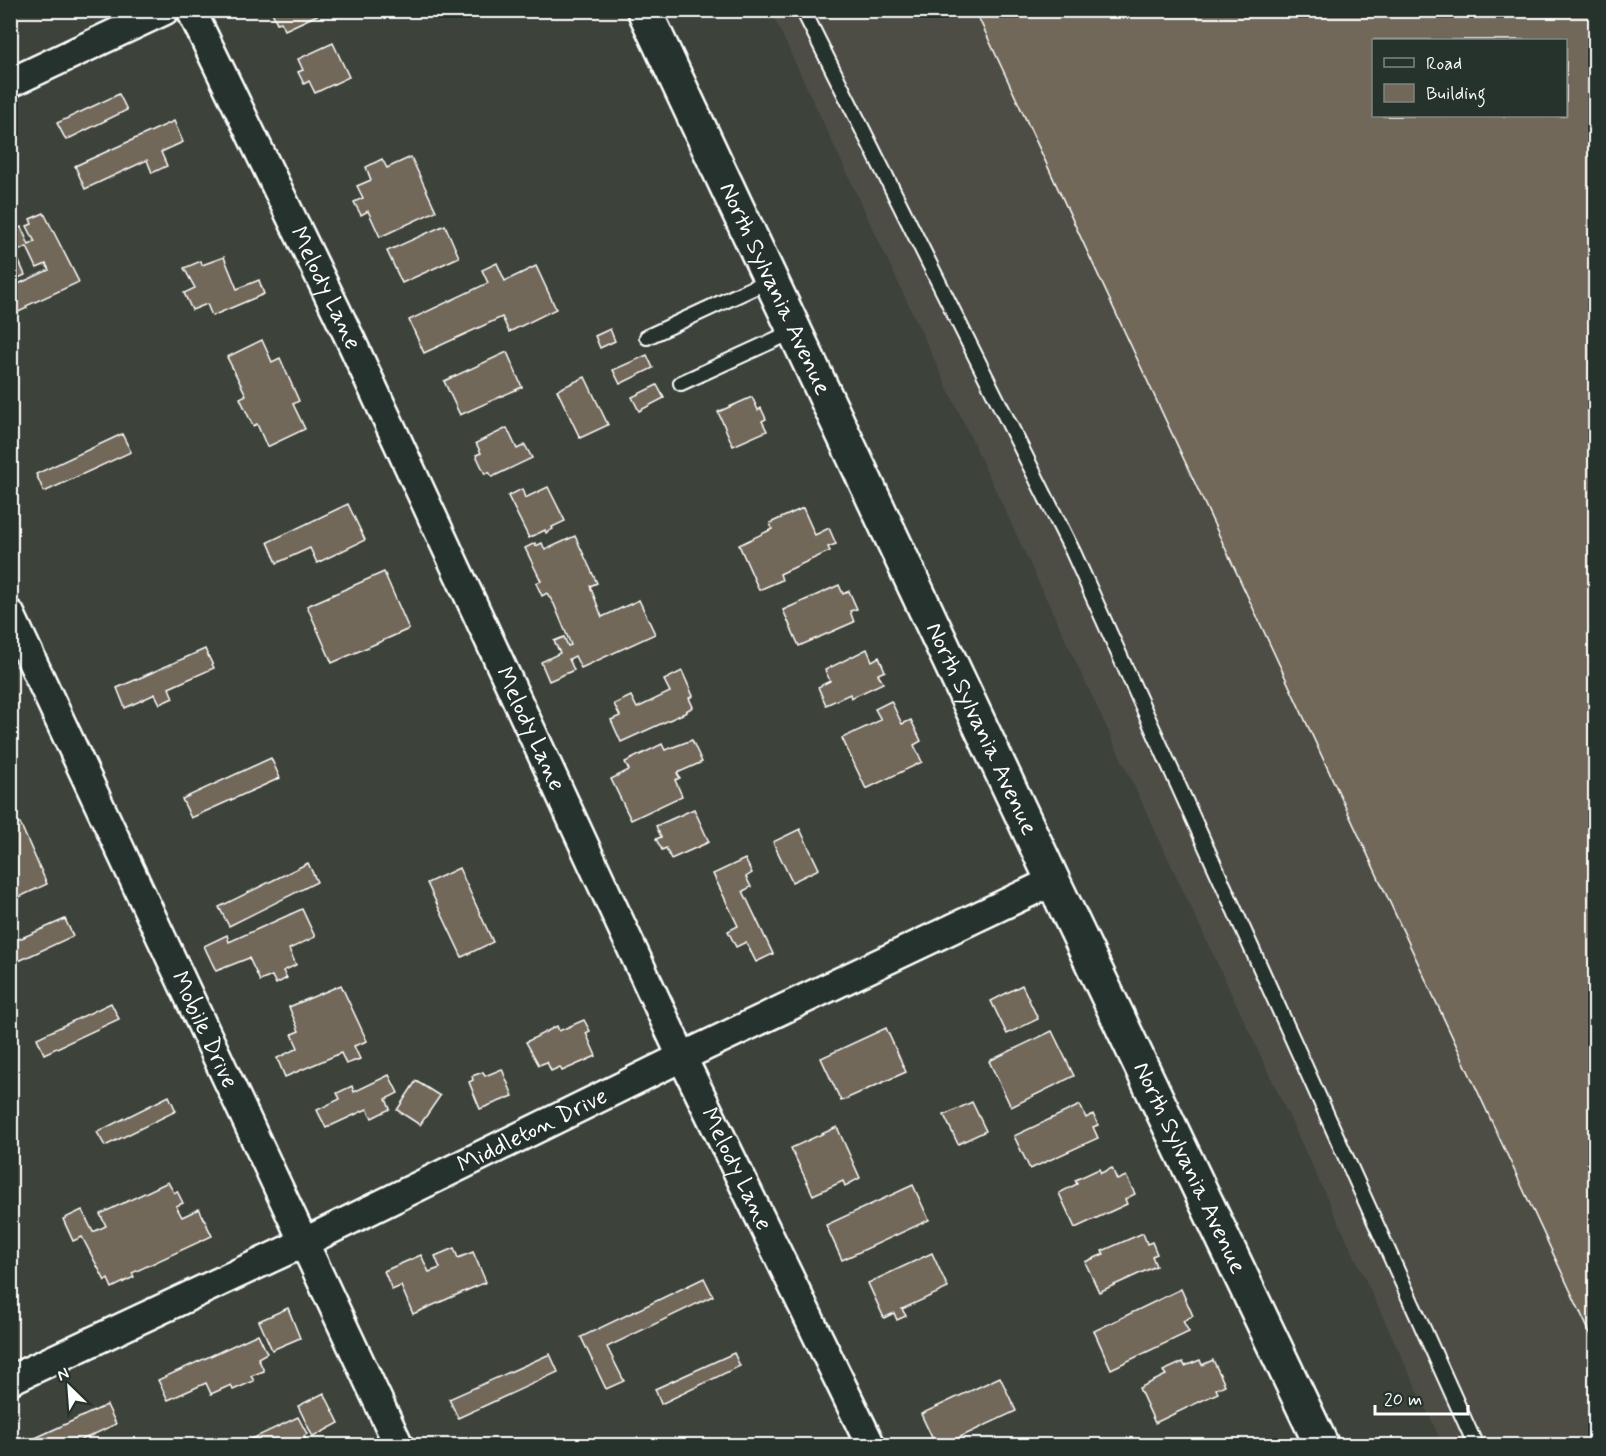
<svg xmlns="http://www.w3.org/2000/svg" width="1606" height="1456" viewBox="0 0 1606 1456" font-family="Mynerve,sans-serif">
<rect width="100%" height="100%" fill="#3d433a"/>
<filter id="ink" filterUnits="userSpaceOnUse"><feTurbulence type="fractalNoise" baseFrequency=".0167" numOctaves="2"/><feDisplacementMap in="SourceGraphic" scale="12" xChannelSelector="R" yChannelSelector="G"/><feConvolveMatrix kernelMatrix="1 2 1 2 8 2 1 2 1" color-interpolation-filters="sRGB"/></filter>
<g filter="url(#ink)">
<path fill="#4d4e44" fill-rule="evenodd" d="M771,11H1595V1445H1443ZM1374,40H1566V116H1374Z"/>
<g fill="#72685a" stroke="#fff" stroke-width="1.5" fill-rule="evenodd">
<polygon points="271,10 328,10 285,30 281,22 277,23"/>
<path d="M975,10H1596V1346ZM1374,40H1566V116H1374Z"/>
<polygon points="333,43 349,77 315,93 309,81 304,84 298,72 303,70 298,59"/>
<polygon points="119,94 127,110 66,140 57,123"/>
<polygon points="174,121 183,142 161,152 167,166 152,173 147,160 85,189 75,166"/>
<polygon points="411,157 436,211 380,237 368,211 361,215 354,202 363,198 357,186 371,180 366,167 382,159 387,168"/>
<polygon points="44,213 79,282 26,306 27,308 10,316 10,295 19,292 16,285 49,270 46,264 37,268 27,247 15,252 25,275 10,282 10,232 21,227 29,245 35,242 27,226 32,224 30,219"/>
<polygon points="445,225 459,257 402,283 387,251"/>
<polygon points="224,257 237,289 259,280 264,294 212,316 207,304 192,310 184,293 195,288 184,268 201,261 202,265"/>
<polygon points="497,263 505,281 536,266 556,309 509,332 502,317 424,353 409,320 488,283 482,270"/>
<polygon points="610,329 615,341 600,348 595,336"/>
<polygon points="262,340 272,362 280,358 299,401 293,404 305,429 267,447 257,424 253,426 240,398 246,395 227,357"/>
<polygon points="507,352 522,387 460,415 444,381"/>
<polygon points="647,355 653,368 620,384 613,370"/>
<polygon points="585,377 608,425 580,438 557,390"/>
<polygon points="657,385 664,398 639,411 632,397"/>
<polygon points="752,397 758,410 761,408 766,419 762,421 767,431 733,446 718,412"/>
<polygon points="507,428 517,449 525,445 532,458 492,477 489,472 485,474 476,455 481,453 476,443"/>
<polygon points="122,434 131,452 44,492 36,474"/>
<polygon points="548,487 565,521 552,527 553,529 546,533 545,530 529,538 508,496 522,489 525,498"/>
<polygon points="348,504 365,540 317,563 310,548 277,563 268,542"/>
<polygon points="803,508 815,535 829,528 836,544 828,547 830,551 780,574 782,580 759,590 739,545 772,529 770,523"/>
<polygon points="575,536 597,583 590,586 602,617 639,600 655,634 581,668 575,656 569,659 574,670 549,681 541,662 560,653 554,641 564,637 568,646 571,645 554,604 547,593 542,596 536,583 541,581 525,548 535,543 536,546 542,543 545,550"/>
<polygon points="384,572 409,629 332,663 307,606"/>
<polygon points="839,585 843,594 849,591 857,609 850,611 854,622 799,646 783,610"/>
<polygon points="205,649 214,668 169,688 173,698 160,704 155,694 125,708 117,688"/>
<polygon points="867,649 872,661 879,657 885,671 878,674 883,683 851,698 850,694 826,705 818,687 830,681 825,670"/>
<polygon points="682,671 693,696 689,698 693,707 686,711 687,712 621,742 611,720 620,716 614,704 631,696 637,708 670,692 664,680"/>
<polygon points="891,701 902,724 911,720 921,741 914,745 922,762 866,789 842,738 881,720 875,709"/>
<polygon points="692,740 702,762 677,773 680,778 675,780 682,796 631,820 611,779 629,770 625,762 662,744 665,750"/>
<polygon points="271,758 280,778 191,818 182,799"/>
<polygon points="694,809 709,842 671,859 666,848 662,850 656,839 661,837 656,826"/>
<polygon points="20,823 47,884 15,899 10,890 10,828"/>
<polygon points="800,829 819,869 792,882 773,842"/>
<polygon points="745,859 752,873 746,877 751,887 743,891 773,954 756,962 746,942 736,947 728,931 738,926 713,874"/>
<polygon points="308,863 317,882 229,926 219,907"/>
<polygon points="459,868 493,942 462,957 427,883"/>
<polygon points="302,909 315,937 289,949 296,965 283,971 287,978 276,984 272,976 260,981 249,958 216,971 204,946 227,935 229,942"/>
<polygon points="65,919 73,936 10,965 10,943"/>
<polygon points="341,985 367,1041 354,1046 360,1059 346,1064 341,1053 285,1077 277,1058 298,1048 292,1034 299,1031 289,1007"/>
<polygon points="1022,985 1038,1019 1007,1034 991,1001"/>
<polygon points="111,1003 119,1019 44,1054 37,1038"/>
<polygon points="584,1020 590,1031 586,1033 596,1056 562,1071 560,1067 551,1071 547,1062 539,1065 526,1042 557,1026 559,1031"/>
<polygon points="886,1028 906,1072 841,1101 821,1058"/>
<polygon points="1052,1031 1074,1076 1011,1107 989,1061"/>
<polygon points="502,1069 513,1096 480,1109 469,1082 473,1080 472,1076 483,1072 485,1076"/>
<polygon points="389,1075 398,1093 386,1099 390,1109 372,1118 367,1109 326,1128 317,1110 340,1099 337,1093 352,1086 354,1092"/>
<polygon points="416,1081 440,1096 420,1125 397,1110"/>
<polygon points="169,1096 176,1111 105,1146 97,1132"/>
<polygon points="972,1102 986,1131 958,1144 944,1115"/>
<polygon points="1080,1105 1086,1118 1093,1114 1098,1125 1093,1127 1098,1138 1030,1169 1014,1136"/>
<polygon points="837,1127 860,1178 845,1186 843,1181 813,1195 791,1148"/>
<polygon points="1112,1168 1117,1180 1126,1176 1135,1194 1125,1199 1127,1204 1075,1228 1059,1193 1077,1184 1075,1180 1099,1169 1101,1173"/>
<polygon points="168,1182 174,1193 177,1191 183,1203 176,1206 182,1217 199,1209 212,1236 132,1273 134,1277 112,1288 108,1279 105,1281 82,1237 73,1241 63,1219 82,1210 93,1232 106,1226 100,1214"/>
<polygon points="913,1185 929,1220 842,1260 826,1225"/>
<polygon points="1143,1233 1147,1244 1152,1242 1157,1254 1152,1256 1156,1266 1099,1292 1085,1262 1104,1254 1102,1251"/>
<polygon points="454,1248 458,1258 473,1252 486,1282 413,1314 401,1286 392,1290 384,1271 421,1255 429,1272 440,1268 435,1256"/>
<polygon points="932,1253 948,1288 902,1309 906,1316 897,1320 894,1313 884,1318 868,1283"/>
<polygon points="704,1278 713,1296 607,1347 624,1381 606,1389 581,1337"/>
<polygon points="1181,1289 1193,1316 1183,1321 1189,1332 1111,1369 1094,1331"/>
<polygon points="288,1308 300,1338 272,1350 259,1321"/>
<polygon points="258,1334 267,1353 258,1358 264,1371 251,1376 254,1381 233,1390 231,1385 211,1394 206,1383 168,1400 158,1380"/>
<polygon points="734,1353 740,1366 661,1404 655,1389"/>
<polygon points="550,1354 558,1372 458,1418 449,1399"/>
<polygon points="1200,1360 1202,1365 1213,1360 1225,1385 1216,1389 1218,1393 1155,1423 1139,1388 1166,1375 1163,1371 1183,1362 1185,1366"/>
<polygon points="1000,1377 1016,1411 941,1446 936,1446 921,1414"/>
<polygon points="324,1393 339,1423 313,1437 298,1406"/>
<polygon points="107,1405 116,1424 69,1446 18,1446"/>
<polygon points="298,1417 307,1434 304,1436 308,1446 237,1446"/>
</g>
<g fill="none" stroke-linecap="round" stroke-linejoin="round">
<defs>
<g id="service">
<polyline points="803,10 1073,552 1476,1446"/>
<polyline points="647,337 770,280"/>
<polyline points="681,383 794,331"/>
</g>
<g id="minor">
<path id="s1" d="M191,10L352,343L682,1057L871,1446"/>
<polyline points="10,83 165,10"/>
<path id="s2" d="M10,614L399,1446"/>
<path id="s3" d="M10,1380L305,1242L682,1057L1053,881"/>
</g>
<g id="tertiary">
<path id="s4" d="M644,10L1053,881L1322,1446"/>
</g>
</defs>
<use href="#service" stroke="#fff" stroke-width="18"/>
<use href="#minor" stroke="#fff" stroke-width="33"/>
<use href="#tertiary" stroke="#fff" stroke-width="38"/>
<use href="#service" stroke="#26332d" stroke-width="14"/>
<use href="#minor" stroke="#26332d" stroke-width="28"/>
<use href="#tertiary" stroke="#26332d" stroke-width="33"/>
</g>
</g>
<g text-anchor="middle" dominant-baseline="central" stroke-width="6" stroke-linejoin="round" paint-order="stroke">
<g font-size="24" fill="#fff" stroke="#26332d">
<text stroke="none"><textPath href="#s1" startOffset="309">Melody Lane</textPath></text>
<text stroke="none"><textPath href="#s4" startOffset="308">North Sylvania Avenue</textPath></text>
<text stroke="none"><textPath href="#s1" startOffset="795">Melody Lane</textPath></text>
<text stroke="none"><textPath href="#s4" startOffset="794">North Sylvania Avenue</textPath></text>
<text stroke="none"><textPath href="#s2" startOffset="459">Mobile Drive</textPath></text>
<text stroke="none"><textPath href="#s3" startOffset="579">Middleton Drive</textPath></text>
<text stroke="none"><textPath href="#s4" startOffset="1280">North Sylvania Avenue</textPath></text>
<text stroke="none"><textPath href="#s1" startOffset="1281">Melody Lane</textPath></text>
</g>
</g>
<rect width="1606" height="1456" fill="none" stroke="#26332d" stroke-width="36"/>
<rect x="18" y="18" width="1570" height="1420" fill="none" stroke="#fff" stroke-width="2" filter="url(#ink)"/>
<rect x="1372" y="39" width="195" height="78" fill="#26332d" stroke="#7d8581" stroke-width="1.5"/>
<rect x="1384" y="58" width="30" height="9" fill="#26332d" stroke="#7d8581" stroke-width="1.5"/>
<text x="1426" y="69" font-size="18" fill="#ffffff">Road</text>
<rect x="1384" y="84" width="30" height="18" fill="#72685a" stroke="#7d8581" stroke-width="1.5"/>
<text x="1426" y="99" font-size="18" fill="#ffffff">Building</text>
<g transform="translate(69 1387) rotate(335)" stroke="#26332d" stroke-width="4.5" paint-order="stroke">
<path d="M0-4.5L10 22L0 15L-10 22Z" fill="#ffffff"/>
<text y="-9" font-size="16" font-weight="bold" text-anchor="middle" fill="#ffffff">N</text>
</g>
<path d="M1375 1405v9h93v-9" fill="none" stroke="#ffffff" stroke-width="3"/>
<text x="1384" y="1405" font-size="18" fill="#ffffff" stroke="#26332d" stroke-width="4.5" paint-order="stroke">20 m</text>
</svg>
